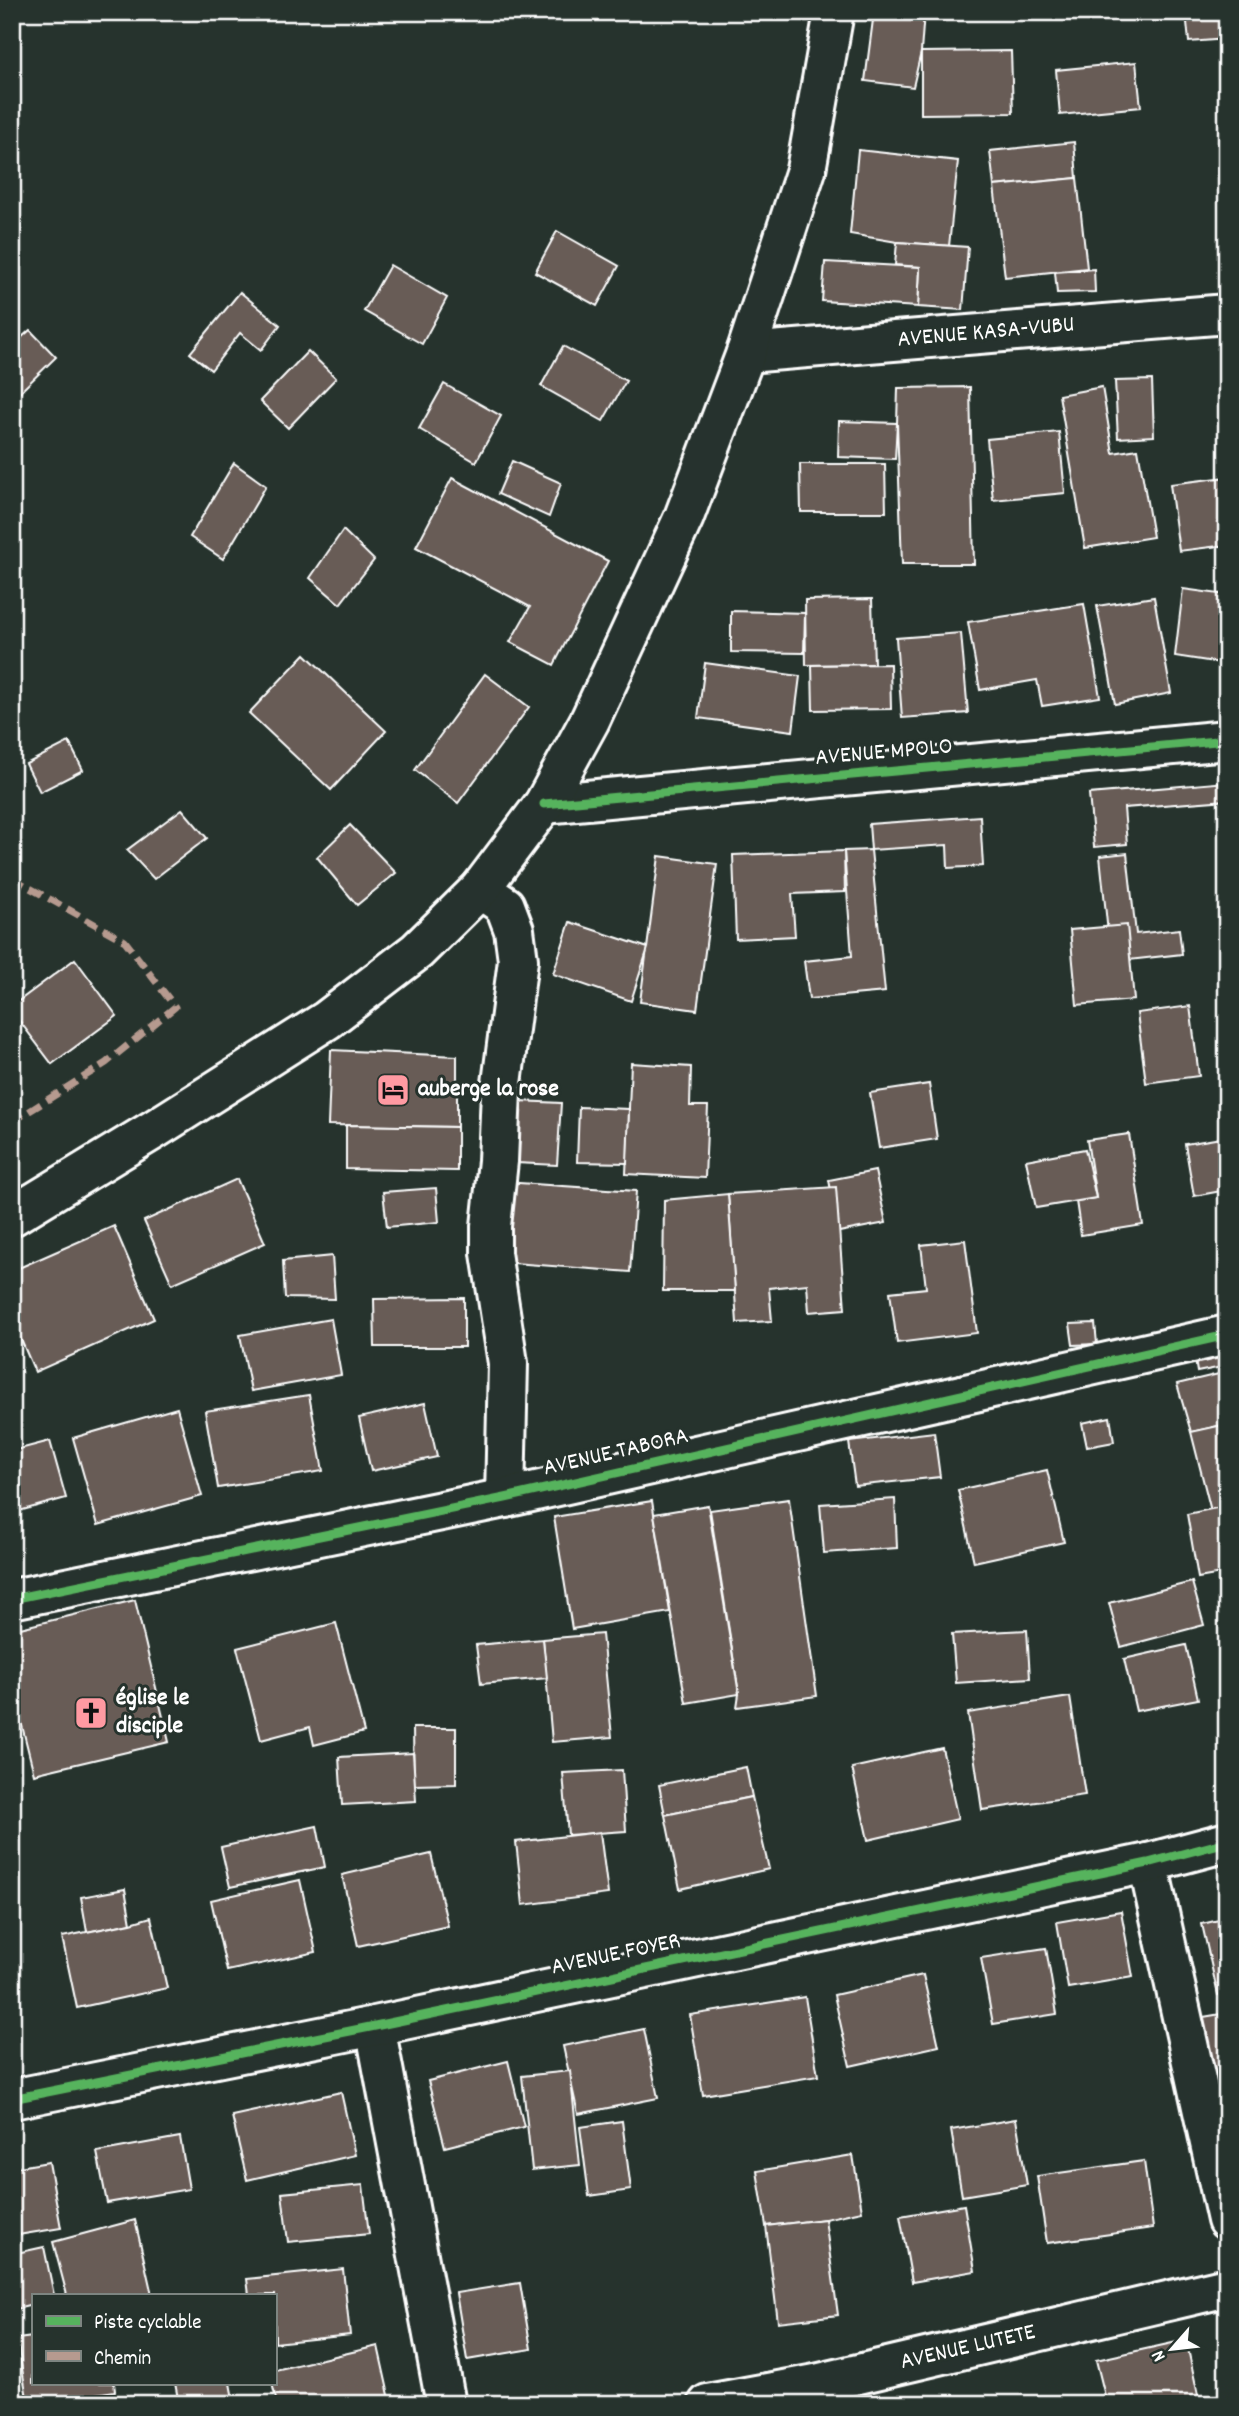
<svg xmlns="http://www.w3.org/2000/svg" width="1239" height="2416" viewBox="0 0 1239 2416" font-family="Dekko,sans-serif">
<rect width="100%" height="100%" fill="#26332d"/>
<filter id="ink" filterUnits="userSpaceOnUse"><feTurbulence type="fractalNoise" baseFrequency=".0143" numOctaves="2"/><feDisplacementMap in="SourceGraphic" scale="14" xChannelSelector="R" yChannelSelector="G"/><feConvolveMatrix kernelMatrix="1 2 1 2 8 2 1 2 1" color-interpolation-filters="sRGB"/></filter>
<g filter="url(#ink)">
<g fill="#675b57" stroke="#fff" stroke-width="2">
<polygon points="874,12 924,12 921,52 913,87 865,81"/>
<polygon points="1186,12 1227,12 1227,39 1189,42"/>
<polygon points="1011,51 1013,113 921,114 921,52"/>
<polygon points="1136,62 1141,107 1060,115 1056,70"/>
<polygon points="1074,142 1077,178 994,186 990,151"/>
<polygon points="858,150 958,161 949,246 897,242 850,234"/>
<polygon points="1077,178 1087,268 1005,277 994,186"/>
<polygon points="557,231 619,266 597,306 535,272"/>
<polygon points="897,242 968,247 963,310 918,307 920,267 895,265"/>
<polygon points="825,262 920,267 918,307 822,301"/>
<polygon points="390,265 447,298 422,344 364,311"/>
<polygon points="1094,269 1095,292 1057,293 1055,272"/>
<polygon points="240,292 280,325 261,350 240,333 211,370 190,353"/>
<polygon points="30,330 56,357 17,395 12,388 12,346"/>
<polygon points="563,346 626,381 603,421 541,386"/>
<polygon points="308,351 336,378 288,428 260,401"/>
<polygon points="1152,380 1154,436 1118,438 1115,381"/>
<polygon points="444,384 501,416 476,462 419,429"/>
<polygon points="970,387 974,564 902,564 897,423 898,388"/>
<polygon points="1102,387 1113,453 1138,449 1153,537 1085,548 1059,395"/>
<polygon points="839,421 897,423 895,459 838,457"/>
<polygon points="1059,432 1065,493 993,500 987,439"/>
<polygon points="512,461 561,483 549,517 498,494"/>
<polygon points="234,463 266,486 223,559 190,537"/>
<polygon points="800,464 885,464 886,512 801,512"/>
<polygon points="1227,477 1227,545 1179,551 1170,484"/>
<polygon points="452,478 608,561 554,665 510,642 530,607 416,547"/>
<polygon points="343,530 374,560 340,604 310,578"/>
<polygon points="1183,589 1227,595 1227,664 1175,656"/>
<polygon points="1154,597 1171,693 1115,704 1097,606"/>
<polygon points="872,599 874,664 806,665 805,600"/>
<polygon points="1084,604 1100,697 1042,706 1037,680 980,690 968,622"/>
<polygon points="731,611 805,613 804,653 731,652"/>
<polygon points="961,633 968,713 902,718 896,638"/>
<polygon points="305,654 386,731 331,790 249,713"/>
<polygon points="705,663 800,676 793,731 698,718"/>
<polygon points="890,664 891,709 813,710 812,665"/>
<polygon points="485,674 529,707 458,803 415,770"/>
<polygon points="69,742 83,770 40,792 26,764"/>
<polygon points="1227,782 1227,800 1124,808 1127,844 1094,847 1089,794"/>
<polygon points="182,809 207,838 154,879 127,850"/>
<polygon points="980,816 983,866 948,868 947,845 871,850 869,824"/>
<polygon points="350,825 396,873 357,905 317,857"/>
<polygon points="871,850 885,992 809,999 804,961 852,956 844,851"/>
<polygon points="844,851 845,892 792,894 795,936 736,939 733,855"/>
<polygon points="1127,853 1136,934 1179,929 1182,954 1111,962 1100,856"/>
<polygon points="659,856 717,864 697,1010 640,1002"/>
<polygon points="570,922 648,948 631,1001 553,974"/>
<polygon points="1127,925 1134,1000 1077,1005 1070,930"/>
<polygon points="75,959 117,1016 52,1064 12,1011 12,1006"/>
<polygon points="1190,1006 1199,1076 1146,1083 1137,1013"/>
<polygon points="331,1050 457,1056 457,1127 328,1125"/>
<polygon points="631,1063 691,1067 690,1106 708,1106 705,1178 626,1174"/>
<polygon points="929,1084 937,1139 879,1148 870,1093"/>
<polygon points="519,1101 561,1103 557,1165 516,1163"/>
<polygon points="579,1107 629,1109 627,1163 577,1162"/>
<polygon points="346,1125 457,1127 457,1171 346,1169"/>
<polygon points="1129,1134 1143,1225 1081,1235 1076,1201 1096,1198 1087,1140"/>
<polygon points="1227,1137 1227,1190 1194,1196 1185,1144"/>
<polygon points="1085,1149 1096,1198 1036,1208 1026,1160"/>
<polygon points="875,1171 886,1223 839,1232 829,1180"/>
<polygon points="237,1179 265,1243 172,1284 144,1221"/>
<polygon points="504,1182 636,1191 630,1272 499,1262"/>
<polygon points="836,1187 845,1309 809,1312 807,1284 769,1288 772,1321 737,1323 728,1194"/>
<polygon points="436,1188 439,1222 387,1227 383,1192"/>
<polygon points="728,1194 735,1291 663,1291 664,1200"/>
<polygon points="114,1226 154,1319 35,1372 12,1319 12,1271"/>
<polygon points="965,1240 977,1333 897,1343 890,1292 926,1288 921,1245"/>
<polygon points="332,1256 335,1299 285,1298 283,1261"/>
<polygon points="464,1298 464,1347 375,1347 374,1299"/>
<polygon points="331,1319 341,1375 251,1391 240,1335"/>
<polygon points="1095,1323 1097,1344 1073,1345 1070,1324"/>
<polygon points="1227,1349 1227,1366 1197,1372 1194,1354"/>
<polygon points="1227,1372 1227,1424 1191,1432 1177,1384"/>
<polygon points="309,1395 323,1471 218,1488 205,1411"/>
<polygon points="425,1403 437,1457 371,1471 359,1418"/>
<polygon points="177,1408 202,1496 98,1525 73,1438"/>
<polygon points="1110,1417 1114,1442 1087,1447 1082,1423"/>
<polygon points="1227,1424 1227,1524 1215,1527 1191,1432"/>
<polygon points="934,1432 940,1477 855,1486 849,1442"/>
<polygon points="50,1441 66,1498 12,1513 12,1451"/>
<polygon points="1047,1470 1064,1542 974,1562 958,1490"/>
<polygon points="789,1499 817,1696 737,1707 739,1694 710,1510"/>
<polygon points="895,1499 897,1548 824,1553 820,1504"/>
<polygon points="652,1501 670,1612 572,1629 554,1517"/>
<polygon points="708,1505 739,1694 686,1703 654,1514"/>
<polygon points="1226,1506 1227,1573 1198,1578 1187,1514"/>
<polygon points="1192,1582 1204,1625 1121,1647 1109,1603"/>
<polygon points="135,1600 169,1742 34,1774 12,1685 12,1630"/>
<polygon points="336,1623 364,1732 314,1745 310,1727 261,1740 237,1648"/>
<polygon points="1027,1630 1030,1678 956,1683 952,1634"/>
<polygon points="602,1634 612,1737 552,1742 543,1639"/>
<polygon points="543,1639 547,1678 481,1684 476,1645"/>
<polygon points="1186,1645 1198,1699 1136,1711 1124,1659"/>
<polygon points="1070,1697 1085,1795 982,1810 968,1713"/>
<polygon points="413,1728 456,1728 456,1784 414,1785"/>
<polygon points="942,1748 958,1819 868,1840 852,1768"/>
<polygon points="413,1753 416,1801 342,1805 339,1757"/>
<polygon points="746,1767 752,1797 665,1815 659,1785"/>
<polygon points="622,1770 626,1831 568,1835 563,1773"/>
<polygon points="752,1797 769,1869 680,1889 665,1815"/>
<polygon points="317,1826 325,1867 230,1887 221,1847"/>
<polygon points="600,1832 608,1894 523,1905 516,1842"/>
<polygon points="431,1854 448,1926 358,1946 342,1875"/>
<polygon points="300,1880 316,1952 227,1971 211,1900"/>
<polygon points="125,1889 131,1923 87,1932 81,1897"/>
<polygon points="1121,1911 1133,1977 1068,1988 1057,1922"/>
<polygon points="151,1917 167,1988 77,2008 62,1937 131,1923"/>
<polygon points="1227,1918 1227,1994 1218,1995 1202,1924"/>
<polygon points="1046,1948 1057,2014 993,2024 981,1958"/>
<polygon points="923,1975 939,2046 850,2066 834,1995"/>
<polygon points="805,1997 818,2076 703,2095 690,2015"/>
<polygon points="1227,2013 1227,2095 1209,2098 1197,2018"/>
<polygon points="644,2029 658,2098 578,2114 563,2046"/>
<polygon points="508,2061 524,2127 445,2147 428,2081"/>
<polygon points="570,2071 580,2165 532,2170 522,2076"/>
<polygon points="341,2092 355,2155 247,2180 232,2116"/>
<polygon points="1016,2119 1027,2185 962,2196 951,2130"/>
<polygon points="622,2121 631,2190 589,2196 580,2127"/>
<polygon points="180,2137 189,2189 107,2203 97,2152"/>
<polygon points="853,2155 862,2211 825,2219 766,2226 757,2171"/>
<polygon points="1144,2161 1153,2228 1047,2243 1037,2176"/>
<polygon points="49,2162 61,2228 12,2236 12,2168"/>
<polygon points="363,2185 369,2234 288,2242 282,2193"/>
<polygon points="964,2205 975,2271 912,2282 900,2216"/>
<polygon points="825,2219 838,2315 778,2322 766,2226"/>
<polygon points="135,2220 152,2295 67,2295 53,2242"/>
<polygon points="44,2247 54,2295 33,2295 33,2305 12,2310 12,2254"/>
<polygon points="343,2269 350,2335 275,2343 275,2295 249,2295 247,2279"/>
<polygon points="520,2283 531,2349 467,2360 456,2293"/>
<polygon points="33,2337 33,2383 114,2383 115,2391 28,2404 17,2339"/>
<polygon points="1186,2340 1200,2404 1107,2404 1096,2360"/>
<polygon points="378,2346 391,2404 277,2404 272,2383 275,2383 275,2370"/>
<polygon points="175,2383 230,2383 234,2404 179,2404"/>
</g>
<g fill="none" stroke-linecap="round" stroke-linejoin="round">
<defs>
<g id="minor">
<polyline points="746,353 1227,314"/>
<polyline points="544,804 1227,740"/>
<polyline points="480,889 505,906 514,930 518,960 501,1091 498,1161 491,1226 491,1253 508,1363 505,1498"/>
<polyline points="12,1599 505,1498 1227,1335"/>
<polyline points="1148,1863 1227,2220"/>
<polyline points="375,2026 446,2404"/>
<polyline points="12,2099 375,2026 1148,1863 1227,1842"/>
<polyline points="708,2404 816,2384 1227,2287"/>
</g>
<polyline id="highway" points="12,1216 155,1129 327,1020 417,951 480,889 544,804 590,720 684,517 746,353 806,170 834,12"/>
</defs>
<use href="#minor" stroke="#fff" stroke-width="44"/>
<use href="#highway" stroke="#fff" stroke-width="44"/>
<use href="#minor" stroke="#26332d" stroke-width="38"/>
<use href="#highway" stroke="#26332d" stroke-width="38"/>
<polyline stroke="#b69a8f" stroke-width="7" stroke-dasharray="14 7" stroke-linecap="butt" points="12,878 125,941 175,1007 106,1063 12,1122"/>
<defs>
<g id="cycleway">
<polyline points="544,804 1227,740"/>
<polyline points="12,1599 505,1498 1227,1335"/>
<polyline points="12,2099 375,2026 1148,1863 1227,1842"/>
</g>
</defs>
<use href="#cycleway" stroke="#26332d" stroke-width="13"/>
<use href="#cycleway" stroke="#56b35d" stroke-width="9"/>
</g>
</g>
<defs>
<symbol id="hotel-square" viewBox="-11 -11 22 22"><rect x="-9" y="-9" width="18" height="18" rx="4" fill="#ff9aa2" stroke="#26332d"/><path d="M-6-4.5h1.5V1H6V5H4.5V3h-9V5H-6ZM-4 0a1.8 1.8 0 1 1 3.6 0ZM.5 0V-2.5h3Q6-2.5 6 0Z" fill="#111"/></symbol>
<symbol id="church-square" viewBox="-11 -11 22 22"><rect x="-9" y="-9" width="18" height="18" rx="4" fill="#ff9aa2" stroke="#26332d"/><path d="M-1.2-6h2.4v3.5h3.3v2.4h-3.3V6h-2.4V-.1h-3.3v-2.4h3.3Z" fill="#111"/></symbol>
</defs>
<g fill-rule="evenodd">
<use href="#hotel-square" x="374" y="1071" width="38" height="38"/>
<use href="#church-square" x="72" y="1694" width="38" height="38"/>
</g>
<g text-anchor="middle" dominant-baseline="central" stroke-width="6" stroke-linejoin="round" paint-order="stroke">
<g font-size="24" fill="#fff" stroke="#26332d">
<text transform="translate(986 333) rotate(-5)">AVENUE KASA-VUBU</text>
<text transform="translate(884 753) rotate(-5)">AVENUE MPOLO</text>
<text transform="translate(616 1453) rotate(-13)">AVENUE TABORA</text>
<text transform="translate(616 1955) rotate(-12)">AVENUE FOYER</text>
<text transform="translate(968 2348) rotate(-13)">AVENUE LUTETE</text>
</g>
<g font-size="24" font-weight="bold" fill="#fff" stroke="#26332d" text-anchor="start">
<text x="418" y="1090">auberge la rose</text>
<text x="116" y="1699">église le<tspan x="116" dy="28">disciple</tspan></text>
</g>
</g>
<rect width="1239" height="2416" fill="none" stroke="#26332d" stroke-width="42"/>
<rect x="21" y="21" width="1197" height="2374" fill="none" stroke="#fff" stroke-width="2.5" filter="url(#ink)"/>
<rect x="32" y="2294" width="245" height="91" fill="#26332d" stroke="#7d8581" stroke-width="2"/>
<rect x="46" y="2316" width="35" height="10" fill="#56b35d" stroke="#7d8581" stroke-width="2"/>
<text x="94" y="2328" font-size="21" fill="#ffffff">Piste cyclable</text>
<rect x="46" y="2351" width="35" height="10" fill="#b69a8f" stroke="#7d8581" stroke-width="2"/>
<text x="94" y="2364" font-size="21" fill="#ffffff">Chemin</text>
<g transform="translate(1172 2349) rotate(242)" stroke="#26332d" stroke-width="5" paint-order="stroke">
<path d="M0-5L12 26L0 18L-12 26Z" fill="#ffffff"/>
<text y="-10" font-size="19" font-weight="bold" text-anchor="middle" fill="#ffffff">N</text>
</g>
</svg>
